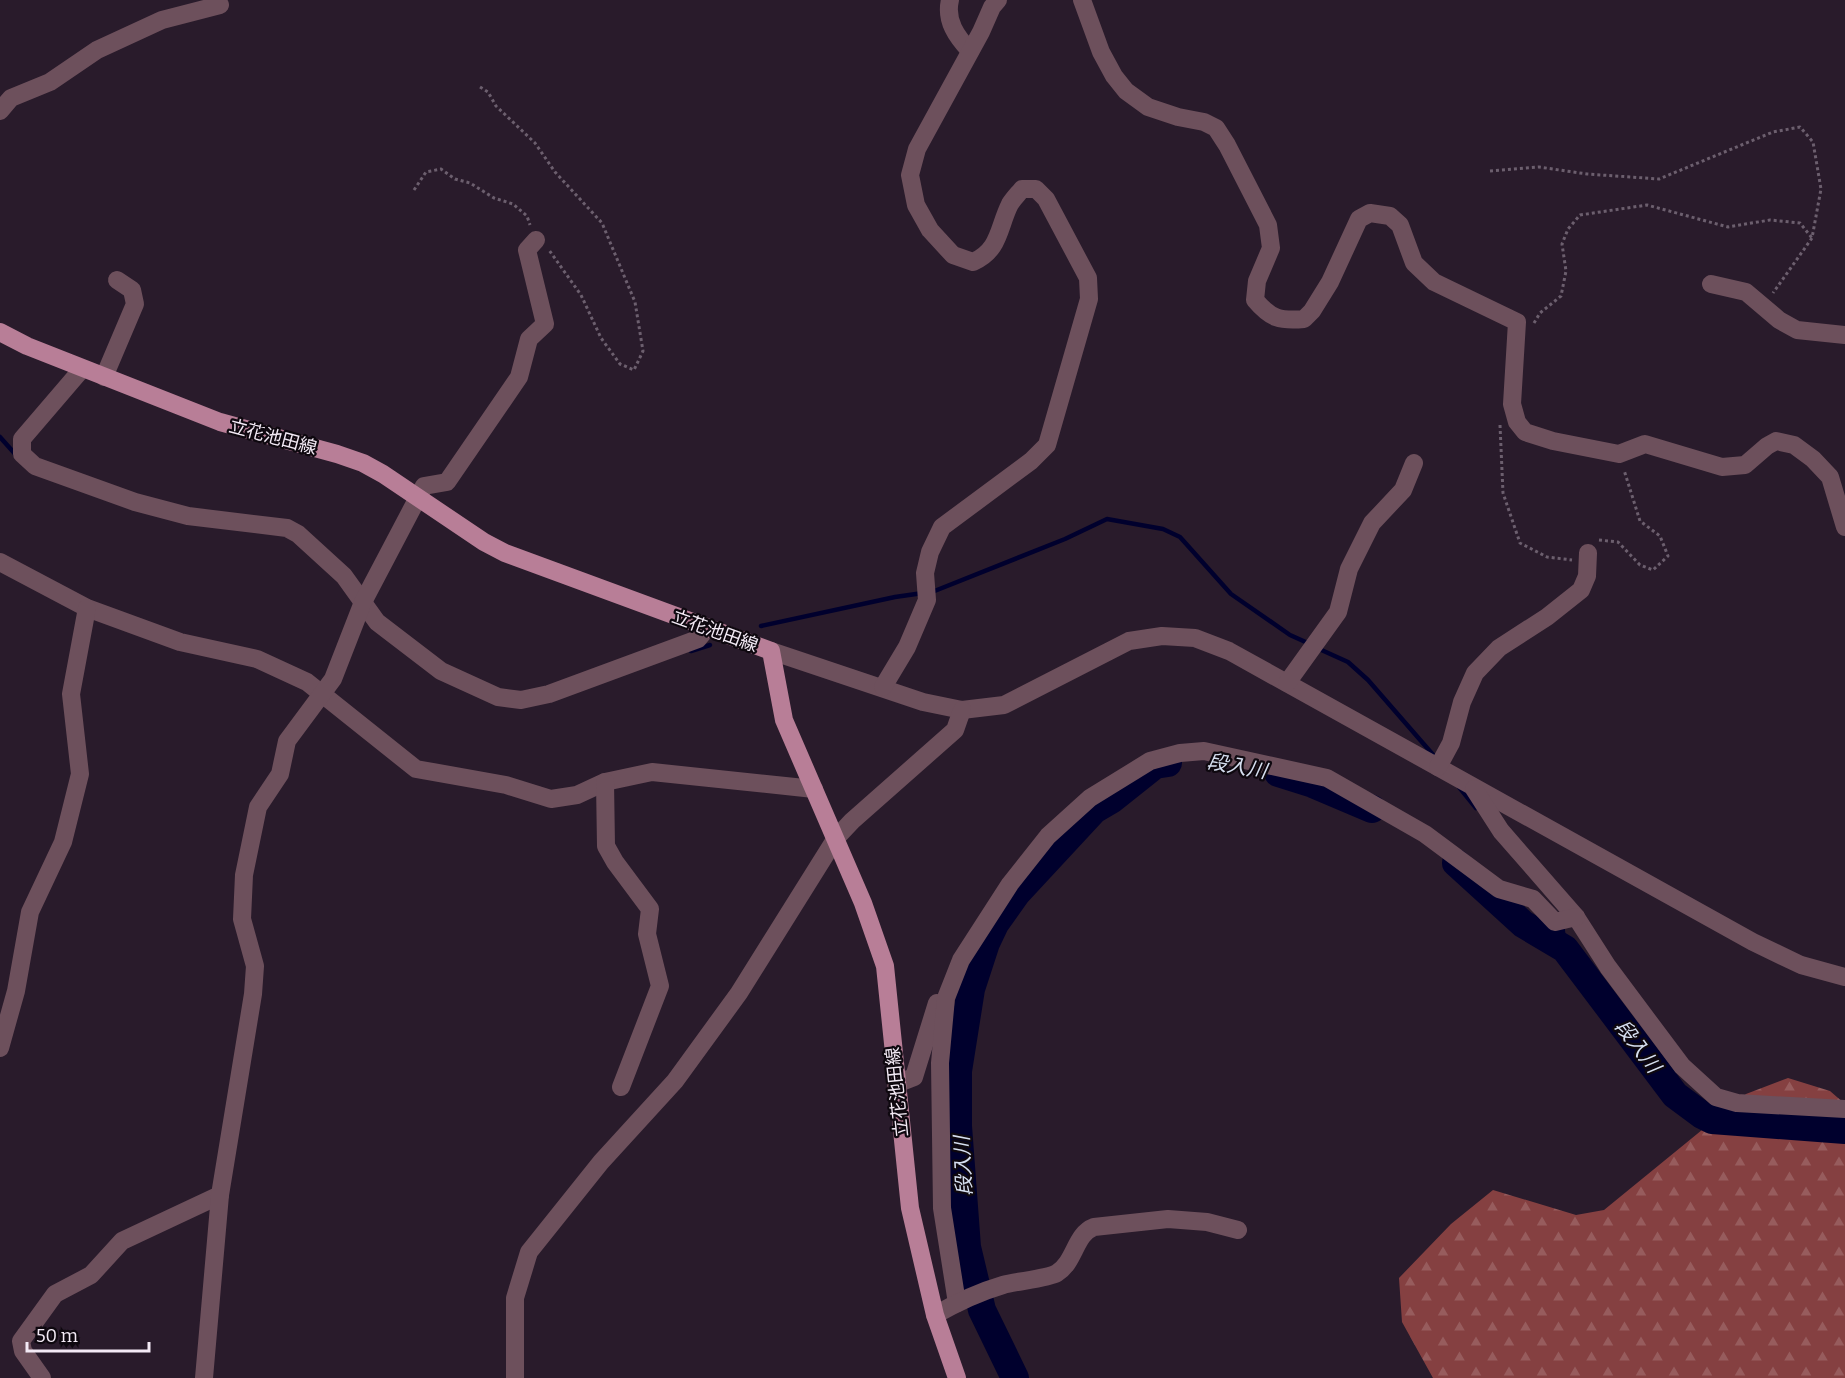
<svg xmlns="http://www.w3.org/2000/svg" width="1845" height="1378" viewBox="0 0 1845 1378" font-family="Bitter,'Noto Sans JP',serif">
<defs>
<pattern id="forest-firs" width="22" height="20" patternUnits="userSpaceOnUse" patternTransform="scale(1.5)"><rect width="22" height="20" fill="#854041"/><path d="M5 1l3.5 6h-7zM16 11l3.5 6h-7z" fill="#975c5d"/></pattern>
</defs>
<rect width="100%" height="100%" fill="#291b2b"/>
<polygon fill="url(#forest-firs)" points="1788,1078 1830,1091 1845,1104 1845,1378 1433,1378 1402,1322 1399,1278 1451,1224 1493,1190 1576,1215 1604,1210 1746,1094"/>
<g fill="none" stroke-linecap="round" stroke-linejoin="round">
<g stroke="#00002d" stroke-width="4.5">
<polyline points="0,437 16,455"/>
<polyline points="932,592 1065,539 1107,519 1163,529 1180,537 1231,594 1290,635 1310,644"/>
<polyline points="761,626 895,597 923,593"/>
<polyline points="1317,648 1348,662 1368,680 1435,757"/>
<polyline points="691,651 710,645"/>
<polyline points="1459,787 1476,808"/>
<polyline points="1562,924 1565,949"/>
</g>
<g stroke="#00002d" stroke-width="28">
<polyline points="1278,773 1313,784 1372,809"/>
<polyline points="1456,863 1523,924 1565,949 1675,1095 1702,1115 1712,1120 1845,1130"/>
<polyline points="1015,1378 982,1310 967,1247 958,1126 958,1071 971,989 986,943 995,924 1017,893 1094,810 1111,800 1155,765 1168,763"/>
</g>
<g stroke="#6c5f6e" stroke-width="3" stroke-dasharray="3 3" stroke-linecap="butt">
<polyline points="480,87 488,92 496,106 535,143 555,172 602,223 635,302 643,351 634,370 620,364 601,338 581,295 549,250"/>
<polyline points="1490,171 1539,167 1587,174 1659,179 1773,132 1800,127 1813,142 1821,189 1812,238 1773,293"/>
<polyline points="414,190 426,172 441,169 455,179 470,183 494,198 513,204 527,216 530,225"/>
<polyline points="1534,323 1540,313 1561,296 1566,271 1562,244 1568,229 1580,215 1647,205 1728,227 1770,220 1800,223 1812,238"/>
<polyline points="1500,425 1503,493 1520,543 1547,557 1572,560"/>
<polyline points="1599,540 1618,542 1640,565 1653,570 1668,556 1660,536 1640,521 1624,470"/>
</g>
<g stroke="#6d505c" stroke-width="18">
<path d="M950,0C945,21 957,37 970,51"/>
<path d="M1082,0L1101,52L1114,76L1126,91L1148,107L1178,117L1204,122L1216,128L1227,145L1268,225L1271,248L1257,281L1255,300C1271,319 1280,321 1304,319L1312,311L1330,282L1359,219L1370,213L1390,216L1400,225L1414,263L1434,282L1517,322L1512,404L1517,422L1525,432L1553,441L1619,454L1645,444L1722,467L1745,465L1767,446L1776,441L1794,445L1813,459L1830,477L1845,527"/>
<polyline points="0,111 11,98 50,82 97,50 162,20 220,5"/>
<polyline points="1711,284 1746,292 1779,320 1797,330 1845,335"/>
<polyline points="82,369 22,439 22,454 35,466 135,502 188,516 287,528 298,534 344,576 377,622 441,671 498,697 521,700 549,694 698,639 707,628"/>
<polyline points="104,377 135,304 132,290 117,280"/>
<polyline points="0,562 87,608 180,642 257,659 307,682 416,769 506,785 551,799 577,795 605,782 652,772 814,789"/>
<polyline points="771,651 923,702 962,710 1004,705 1129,641 1162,636 1195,638 1229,651 1753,942 1801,965 1845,977"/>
<polyline points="1287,683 1338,612 1349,569 1372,523 1403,490 1414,463"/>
<path d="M883,687L907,647L927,600L925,573L930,552L942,527L1031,461L1047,445L1089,299L1088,278L1046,199L1036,189H1022C1018,194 1013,199 1010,204C998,228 1000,250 973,262L953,255L930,230L916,205L910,175L917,149L981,32L992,7L998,0"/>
<polyline points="1438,767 1451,743 1462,702 1475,673 1499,648 1547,617 1581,590 1587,576 1588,553"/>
<polyline points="605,782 606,846 615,862 650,909 647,934 660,986 621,1087"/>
<polyline points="1474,789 1501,831 1576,917 1608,967 1682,1066 1716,1097 1737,1103 1845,1109"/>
<polyline points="0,1048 16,991 30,912 63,842 80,774 71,694 87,608"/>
<polyline points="896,1084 914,1077 937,1003"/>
<polyline points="957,1303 942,1208 940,1063 946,998 961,960 1010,884 1048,836 1090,798 1150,761 1180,753 1204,751 1327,778 1425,834 1499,889 1533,899 1555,922 1576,917"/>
<path d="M935,1315C956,1303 979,1292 1003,1285C1016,1281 1047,1279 1057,1273C1075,1262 1075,1234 1094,1227L1168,1219L1207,1222L1238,1230"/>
<polyline points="42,1378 23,1351 21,1341 55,1294 91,1275 122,1241 220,1195"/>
<polyline points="204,1378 220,1195 253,994 255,966 242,919 244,875 258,807 280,774 287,741 333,679 363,602 424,486 447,482 519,377 529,339 545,324 527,250 536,240"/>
<polyline points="515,1378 515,1298 529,1252 601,1162 675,1081 739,993 836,838 852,821 955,730 962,710"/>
</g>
<polyline stroke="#b87e97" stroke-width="18" points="0,332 27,346 220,422 337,454 363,463 383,474 484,542 505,553 771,651 784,720 863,903 885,966 910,1208 935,1315 957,1378"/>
</g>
<g text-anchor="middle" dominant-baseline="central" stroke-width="4.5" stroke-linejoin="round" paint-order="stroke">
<g font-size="18" fill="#f3eaf5" stroke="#0e080f">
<text transform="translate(273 437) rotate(15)">立花池田線</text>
<text transform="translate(715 631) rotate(20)">立花池田線</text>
<text transform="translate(897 1092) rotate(-96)">立花池田線</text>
</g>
<g font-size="20" font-style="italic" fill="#d6dff0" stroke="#0e080f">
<text transform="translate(1237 766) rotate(10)">段入川</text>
<text transform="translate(1638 1046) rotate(53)">段入川</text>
<text transform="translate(963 1166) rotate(-93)">段入川</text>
</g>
</g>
<path d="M27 1342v9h122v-9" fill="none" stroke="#f3eaf5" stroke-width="3"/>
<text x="36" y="1342" font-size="18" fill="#f3eaf5" stroke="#0e080f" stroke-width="4.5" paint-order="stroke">50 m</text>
</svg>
